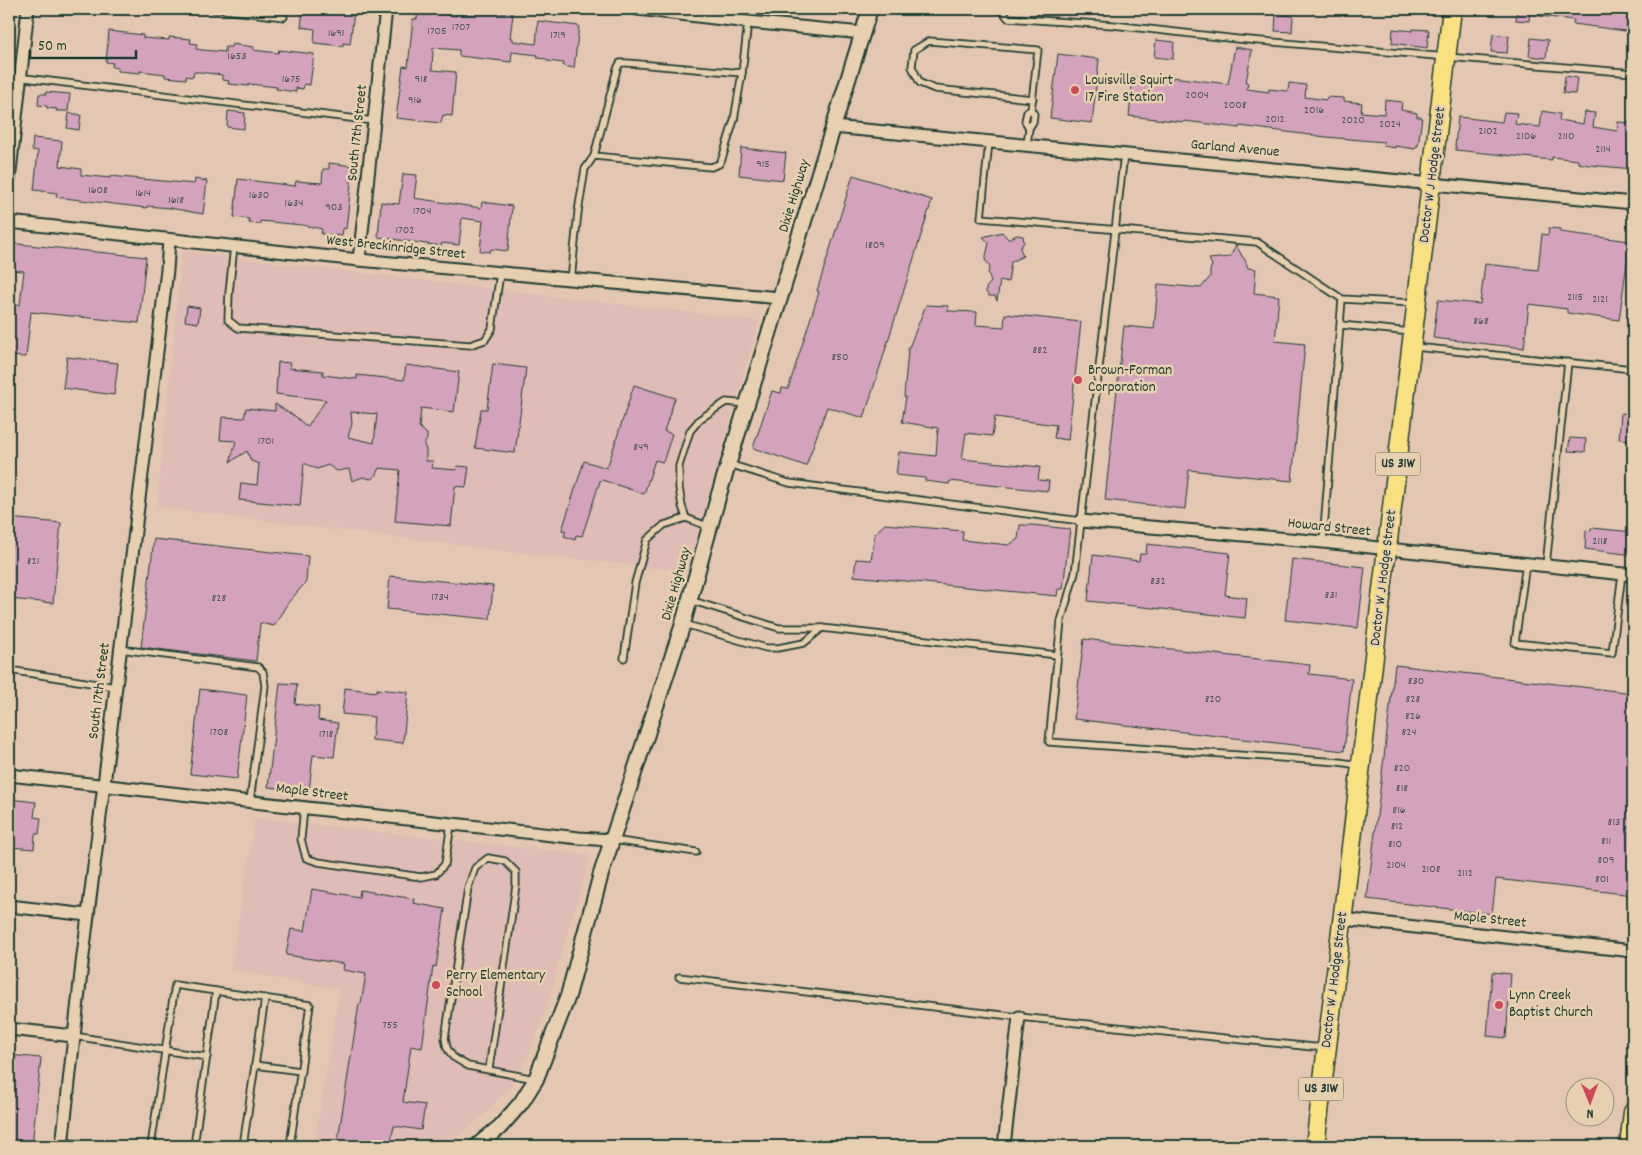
<svg xmlns="http://www.w3.org/2000/svg" width="1642" height="1155" viewBox="0 0 1642 1155" font-family="Dekko,sans-serif">
<rect width="100%" height="100%" fill="#e3c7b2"/>
<filter id="ink" filterUnits="userSpaceOnUse"><feTurbulence type="fractalNoise" baseFrequency=".02" numOctaves="2"/><feDisplacementMap in="SourceGraphic" scale="10" xChannelSelector="R" yChannelSelector="G"/><feConvolveMatrix kernelMatrix="1 2 1 2 8 2 1 2 1" color-interpolation-filters="sRGB"/></filter>
<g filter="url(#ink)">
<g fill="#dfbcb5">
<polygon points="182,251 759,321 687,571 512,552 157,507"/>
<polygon points="255,818 591,855 555,973 555,979 540,1027 527,1058 506,1092 479,1119 446,1146 314,1146 340,989 231,970"/>
</g>
<g fill="#d5a2bd" stroke="#1f3d34" fill-rule="evenodd">
<polygon points="303,9 347,9 346,11 354,12 350,44 343,43 343,46 314,43 315,29 301,27"/>
<polygon points="418,9 431,9 430,13 456,16 457,13 472,15 473,10 513,14 510,38 513,38 513,41 536,44 538,21 579,26 574,68 563,66 564,63 547,61 547,59 537,58 538,55 512,52 511,62 459,56 459,50 433,48 432,70 456,72 452,116 443,115 441,123 396,118 403,66 408,67 413,19 417,19"/>
<polygon points="1517,9 1530,9 1529,21 1516,20"/>
<polygon points="1539,9 1626,9 1626,14 1628,14 1626,31 1573,24 1574,20 1539,16"/>
<polygon points="1276,15 1293,16 1292,32 1275,31"/>
<polygon points="1393,29 1413,31 1413,29 1429,30 1427,48 1392,43"/>
<polygon points="109,31 143,35 143,38 169,40 169,37 191,39 190,43 197,44 196,49 202,50 225,52 225,47 231,47 232,44 254,47 253,50 278,53 279,50 314,54 310,85 304,84 303,89 296,88 296,92 276,89 277,87 249,84 249,86 228,84 229,81 222,80 222,75 200,72 194,72 193,77 186,76 186,79 165,77 165,74 140,71 140,73 118,71 118,68 112,67 113,63 106,62"/>
<polygon points="1493,34 1509,36 1507,53 1491,52"/>
<polygon points="1531,38 1548,40 1546,58 1529,56"/>
<polygon points="1156,40 1174,42 1173,59 1154,57"/>
<polygon points="1235,47 1252,50 1246,82 1248,83 1247,89 1269,92 1269,89 1288,91 1289,83 1306,85 1305,97 1326,100 1327,97 1344,98 1344,101 1362,103 1361,112 1384,114 1385,100 1402,102 1401,110 1417,113 1417,117 1422,117 1418,146 1416,146 1415,149 1395,146 1395,148 1384,146 1384,142 1326,137 1240,126 1239,128 1185,121 1184,122 1129,116 1133,77 1172,81 1172,77 1228,84"/>
<polygon points="1058,54 1099,59 1092,123 1050,118"/>
<polygon points="1565,76 1577,78 1575,94 1563,93"/>
<polygon points="46,92 70,94 68,111 56,111 57,109 47,108 47,106 38,105 39,94 46,94"/>
<polygon points="228,111 245,113 244,129 227,127"/>
<polygon points="1542,111 1560,114 1559,120 1583,124 1585,112 1595,113 1593,127 1617,131 1618,122 1633,123 1633,169 1589,165 1578,163 1578,160 1552,157 1552,160 1456,150 1456,146 1455,146 1458,117 1502,122 1504,112 1517,113 1515,124 1540,127"/>
<polygon points="69,113 81,115 79,130 67,128"/>
<polygon points="33,138 62,141 60,166 81,169 81,175 110,178 110,176 194,184 195,179 207,181 203,214 170,208 147,206 147,208 56,197 57,193 34,190 38,151 32,150"/>
<polygon points="741,148 786,153 783,180 739,175"/>
<polygon points="329,163 353,166 346,229 343,228 342,236 321,234 322,229 302,225 260,221 260,224 249,223 249,219 234,217 238,179 295,186 296,181 322,183 323,169 329,169"/>
<polygon points="403,174 417,175 414,198 481,208 482,202 512,206 508,251 491,249 490,252 480,251 483,221 462,218 459,245 442,243 441,246 378,237 381,202 399,204"/>
<polygon points="853,175 932,200 864,418 827,407 806,466 753,448 772,391 781,393 782,388 788,389 819,292 817,291"/>
<polygon points="1549,228 1560,229 1560,232 1630,241 1619,320 1567,313 1567,309 1529,304 1524,348 1433,338 1438,300 1480,304 1485,264 1538,270 1542,234 1548,235"/>
<polygon points="1002,232 1008,239 1017,235 1023,236 1024,242 1020,248 1023,256 1011,262 1008,282 1000,280 997,301 995,296 989,296 986,292 986,288 991,282 988,273 990,266 985,260 989,243 983,237"/>
<polygon points="9,243 146,257 139,323 31,312 26,357 9,356 9,327 10,327 12,304 20,305 24,271 9,270"/>
<polygon points="1236,245 1242,256 1245,260 1248,268 1256,269 1254,293 1279,296 1275,341 1305,344 1292,481 1189,470 1185,509 1105,500 1124,326 1154,329 1158,284 1201,288 1210,277 1210,271 1212,265 1209,259 1230,257"/>
<polygon points="926,305 948,306 948,311 977,312 976,325 1004,327 1005,314 1081,322 1068,440 1054,438 1056,425 995,417 992,436 966,433 962,459 1040,467 1038,480 1049,481 1048,491 950,481 949,484 925,481 925,478 896,475 899,452 936,456 938,428 902,422 906,397 904,397 908,350"/>
<polygon points="187,306 200,308 198,323 185,321"/>
<polygon points="67,357 118,363 114,395 63,388"/>
<path d="M278,362L290,363L289,368L323,371V375L357,379V375L404,380L406,365L459,372L454,412L421,408L419,427L427,434V439L424,445L426,450V461H433L432,468L456,470L457,466L469,467L466,487L455,486L451,526L395,521L400,470L379,468L375,476L371,479L363,477L352,481L349,469L337,471L328,465L317,469L304,463L300,506L239,500L241,483L257,485L259,464L251,461L247,451L230,462L236,441L220,440L222,417L244,418L246,408L275,411V404L296,417L307,427L326,400L276,394ZM351,412L377,414L374,443L348,437L352,424Z"/>
<polygon points="493,364 526,368 515,453 475,448 481,409 487,409"/>
<polygon points="634,385 675,398 664,431 672,434 663,462 655,460 644,494 602,480 600,481 582,536 576,535 575,540 564,536 566,531 562,530 584,461 607,468"/>
<polygon points="1621,413 1633,414 1633,440 1619,439"/>
<polygon points="1570,438 1586,439 1585,452 1568,451"/>
<polygon points="9,518 61,523 53,603 9,599"/>
<polygon points="885,524 963,531 962,540 1009,545 1018,539 1020,525 1032,525 1070,529 1063,589 1058,589 1057,596 854,576 856,559 871,560 875,533"/>
<polygon points="1591,528 1633,532 1633,555 1585,549 1586,530 1591,531"/>
<polygon points="154,539 308,556 306,582 287,604 274,626 260,623 256,661 141,647"/>
<polygon points="1147,544 1230,553 1225,595 1247,598 1245,618 1088,601 1093,555 1139,561 1140,554 1146,554"/>
<polygon points="1292,559 1365,567 1358,628 1285,620"/>
<polygon points="390,576 493,586 490,619 387,609"/>
<polygon points="1084,639 1310,665 1309,674 1352,679 1344,751 1074,719"/>
<polygon points="1395,665 1633,693 1633,895 1496,879 1492,914 1367,899"/>
<polygon points="280,683 297,684 295,704 319,707 318,720 338,723 334,757 313,755 309,791 268,787"/>
<polygon points="345,688 377,692 377,689 408,692 403,743 372,740 374,717 342,714"/>
<polygon points="200,689 247,695 237,779 190,774"/>
<polygon points="9,799 36,802 34,817 41,818 39,834 35,834 34,849 10,847"/>
<polygon points="312,889 359,897 360,890 414,899 413,903 445,909 436,967 433,966 422,1048 411,1046 403,1102 425,1105 421,1130 394,1126 390,1146 337,1146 359,1004 361,1004 366,974 343,970 344,964 286,955 291,929 305,931"/>
<polygon points="1492,972 1511,974 1506,1038 1487,1036"/>
<polygon points="9,1055 41,1058 32,1146 9,1146"/>
</g>
<g fill="none" stroke-linecap="round" stroke-linejoin="round">
<defs>
<g id="service">
<polyline points="214,9 225,9"/>
<polyline points="1001,9 1008,18 1113,25 1237,39 1633,73"/>
<polyline points="225,10 284,17"/>
<polyline points="9,76 374,121"/>
<polyline points="1029,128 1033,122 1034,114 1031,110 1038,50 929,41 914,50 912,67 920,83 935,89 1033,99"/>
<polyline points="989,142 981,218 1257,242 1342,299 1413,303"/>
<polyline points="1027,145 1029,128 1025,121 1027,112 1031,110"/>
<polyline points="1124,154 1075,573 1061,621 1049,742 1339,762 1358,765"/>
<polyline points="594,156 711,167 719,164 722,159 734,120 742,73 748,22"/>
<polyline points="234,246 229,293 228,320 238,328 470,345 485,340 492,329 500,273"/>
<polyline points="571,280 578,212 585,169 594,156 617,69 620,63 627,63 742,73"/>
<polyline points="1341,325 1411,332"/>
<polyline points="1415,347 1633,369"/>
<polyline points="729,464 789,483 1081,521"/>
<polyline points="686,518 682,506 679,488 679,466 690,431 700,419 726,402 747,404"/>
<polyline points="1323,542 1342,299"/>
<polyline points="1526,563 1515,643 1612,653 1622,574"/>
<polyline points="1546,565 1568,362"/>
<polyline points="690,600 779,628 822,628 1057,655"/>
<polyline points="684,624 766,648 778,648 804,643 822,628"/>
<polyline points="120,649 258,667 263,672 265,686 250,801"/>
<polyline points="624,658 635,583 647,540 664,525 686,518 710,527"/>
<polyline points="9,670 116,687"/>
<polyline points="304,808 301,839 306,858 318,862 421,877 436,874 445,864 451,824"/>
<polyline points="612,840 696,852"/>
<polyline points="679,977 1019,1017 1313,1047 1325,1047"/>
<polyline points="74,1036 207,1057"/>
<polyline points="255,1065 301,1071"/>
<polyline points="489,1069 516,885 516,872 505,861 488,858 475,868 468,888 445,1038 447,1048 453,1057 468,1066 535,1079"/>
<polyline points="62,1142 94,1146"/>
<polyline points="151,1146 175,985 310,1005 290,1146"/>
<polyline points="194,1146 216,991"/>
<polyline points="243,1146 265,998"/>
</g>
<g id="minor">
<polyline points="638,9 748,22 862,33"/>
<polyline points="833,127 1633,203"/>
<polyline points="9,181 28,9"/>
<polyline points="9,222 359,260 780,298"/>
<polyline points="359,260 386,9"/>
<polyline points="1081,521 1323,542 1633,575"/>
<polyline points="9,775 579,838 612,840"/>
<polyline points="9,906 88,915"/>
<polyline points="1343,919 1633,951"/>
<polyline points="9,1029 74,1036"/>
<polyline points="62,1146 82,964 167,270 169,240"/>
<polyline points="1004,1146 1019,1017"/>
</g>
<polyline id="tertiary" points="477,1146 500,1127 521,1103 536,1079 568,996 601,874 682,627 719,494 870,9"/>
<g id="primary">
<polyline points="1315,1146 1452,9"/>
<polyline points="1629,1146 1633,1112"/>
</g>
</defs>
<use href="#service" stroke="#1f3d34" stroke-width="9"/>
<use href="#minor" stroke="#1f3d34" stroke-width="15"/>
<use href="#tertiary" stroke="#1f3d34" stroke-width="18"/>
<use href="#primary" stroke="#1f3d34" stroke-width="21"/>
<use href="#service" stroke="#e6d0af" stroke-width="5.5"/>
<use href="#minor" stroke="#e6d0af" stroke-width="11"/>
<use href="#tertiary" stroke="#e6d0af" stroke-width="14"/>
<use href="#primary" stroke="#f9e181" stroke-width="18"/>
</g>
</g>
<g fill="#d1495b" stroke="#e6d0af" stroke-width="2">
<circle cx="1075" cy="90" r="5"/>
<circle cx="1078" cy="380" r="5"/>
<circle cx="436" cy="985" r="5"/>
<circle cx="1499" cy="1005" r="5"/>
</g>
<g text-anchor="middle" dominant-baseline="central" stroke-width="5" stroke-linejoin="round" paint-order="stroke">
<g font-size="12" fill="#4c5656">
<text x="461" y="27">1707</text>
<text x="437" y="31">1705</text>
<text x="336" y="33">1691</text>
<text x="558" y="35">1719</text>
<text x="237" y="56">1653</text>
<text x="291" y="79">1675</text>
<text x="421" y="79">918</text>
<text x="1197" y="95">2004</text>
<text x="415" y="100">916</text>
<text x="1235" y="105">2008</text>
<text x="1314" y="110">2016</text>
<text x="1275" y="119">2012</text>
<text x="1353" y="120">2020</text>
<text x="1390" y="124">2024</text>
<text x="1488" y="131">2102</text>
<text x="1526" y="136">2106</text>
<text x="1566" y="136">2110</text>
<text x="1603" y="149">2114</text>
<text x="763" y="164">915</text>
<text x="98" y="190">1608</text>
<text x="143" y="193">1614</text>
<text x="259" y="195">1630</text>
<text x="176" y="200">1618</text>
<text x="294" y="203">1634</text>
<text x="334" y="207">903</text>
<text x="422" y="211">1704</text>
<text x="405" y="230">1702</text>
<text x="875" y="245">1809</text>
<text x="1575" y="297">2115</text>
<text x="1600" y="299">2121</text>
<text x="1481" y="321">868</text>
<text x="1040" y="350">882</text>
<text x="840" y="357">850</text>
<text x="266" y="441">1701</text>
<text x="641" y="447">849</text>
<text x="1600" y="541">2118</text>
<text x="33" y="561">821</text>
<text x="1158" y="581">832</text>
<text x="1331" y="595">831</text>
<text x="440" y="597">1734</text>
<text x="219" y="598">828</text>
<text x="1416" y="681">830</text>
<text x="1213" y="699">820</text>
<text x="1413" y="699">828</text>
<text x="1413" y="716">826</text>
<text x="219" y="732">1708</text>
<text x="1409" y="732">824</text>
<text x="326" y="734">1718</text>
<text x="1402" y="768">820</text>
<text x="1402" y="788">818</text>
<text x="1399" y="810">816</text>
<text x="1614" y="822">813</text>
<text x="1397" y="826">812</text>
<text x="1606" y="841">811</text>
<text x="1395" y="844">810</text>
<text x="1606" y="860">809</text>
<text x="1396" y="865">2104</text>
<text x="1431" y="869">2108</text>
<text x="1465" y="873">2112</text>
<text x="1602" y="879">801</text>
<text x="390" y="1025">755</text>
</g>
<g fill="#e6d0af" stroke="#5b6959" stroke-width="1">
<rect x="1375.5" y="452.5" width="45" height="23" rx="4"/>
<rect x="1298.5" y="1077.5" width="45" height="23" rx="4"/>
</g>
<g font-size="14" font-weight="bold" fill="#1f3d34">
<text x="1398" y="464">US 31W</text>
<text x="1321" y="1089">US 31W</text>
</g>
<g font-size="15" fill="#1f3d34" stroke="#e6d0af" text-anchor="start">
<text x="1085" y="81">Louisville Squirt<tspan x="1085" dy="17">17 Fire Station</tspan></text>
<text x="1088" y="371">Brown-Forman<tspan x="1088" dy="17">Corporation</tspan></text>
<text x="446" y="976">Perry Elementary<tspan x="446" dy="17">School</tspan></text>
<text x="1509" y="996">Lynn Creek<tspan x="1509" dy="17">Baptist Church</tspan></text>
</g>
<g font-size="15" fill="#1f3d34" stroke="#e6d0af">
<text transform="translate(358 133) rotate(-84)">South 17th Street</text>
<text transform="translate(1235 149) rotate(5)">Garland Avenue</text>
<text transform="translate(1433 175) rotate(-83)">Doctor W J Hodge Street</text>
<text transform="translate(795 196) rotate(-73)">Dixie Highway</text>
<text transform="translate(396 248) rotate(6)">West Breckinridge Street</text>
<text transform="translate(1329 528) rotate(6)">Howard Street</text>
<text transform="translate(1384 578) rotate(-83)">Doctor W J Hodge Street</text>
<text transform="translate(677 584) rotate(-74)">Dixie Highway</text>
<text transform="translate(100 691) rotate(-83)">South 17th Street</text>
<text transform="translate(312 793) rotate(7)">Maple Street</text>
<text transform="translate(1490 920) rotate(6)">Maple Street</text>
<text transform="translate(1335 980) rotate(-83)">Doctor W J Hodge Street</text>
</g>
</g>
<rect width="1642" height="1155" fill="none" stroke="#e6d0af" stroke-width="30"/>
<rect x="15" y="15" width="1612" height="1125" fill="none" stroke="#1f3d34" stroke-width="2" filter="url(#ink)"/>
<g transform="translate(1590 1102) rotate(179)"><circle r="24" fill="#e6d0af" stroke="#96957e"/>
<path d="M0-4L9 19L0 12L-9 19Z" fill="#d1495b"/>
<text y="-8" font-size="14" font-weight="bold" text-anchor="middle" fill="#1f3d34">N</text>
</g>
<path d="M30 50v8h106v-8" fill="none" stroke="#1f3d34" stroke-width="2.5"/>
<text x="38" y="50" font-size="15" fill="#1f3d34" stroke="#e6d0af" stroke-width="4" paint-order="stroke">50 m</text>
</svg>
